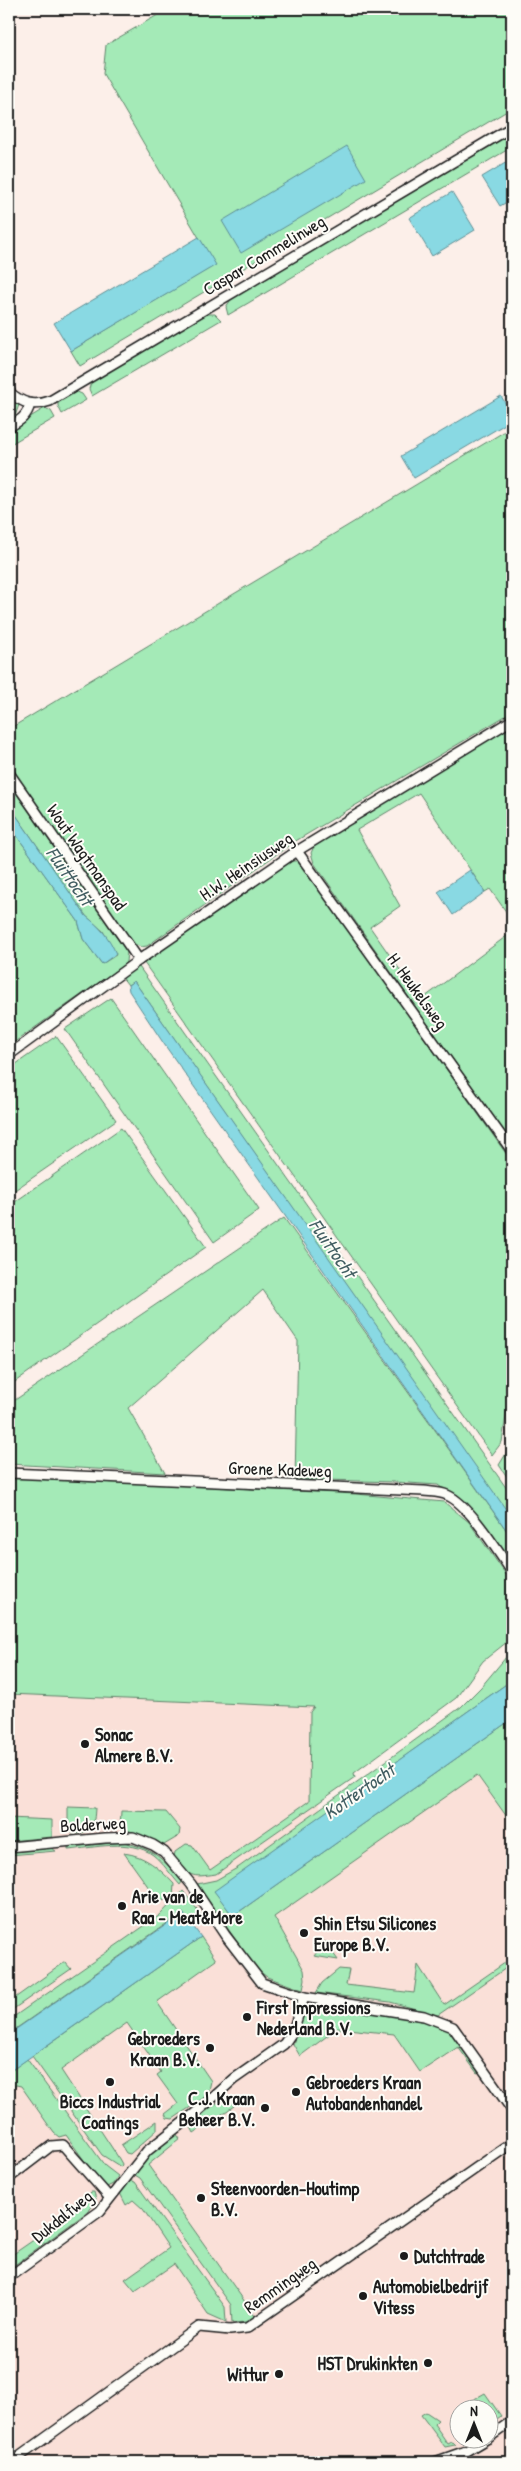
<svg xmlns="http://www.w3.org/2000/svg" width="521" height="2471" viewBox="0 0 521 2471" font-family="'Patrick Hand',sans-serif">
<rect width="100%" height="100%" fill="#fcefe9"/>
<filter id="ink" filterUnits="userSpaceOnUse"><feTurbulence type="fractalNoise" baseFrequency=".02" numOctaves="2"/><feDisplacementMap in="SourceGraphic" scale="10" xChannelSelector="R" yChannelSelector="G"/><feConvolveMatrix kernelMatrix="1 2 1 2 8 2 1 2 1" color-interpolation-filters="sRGB"/></filter>
<g filter="url(#ink)">
<path fill="#fae0d8" fill-rule="evenodd" d="M9,1677L320,1687V1834L462,1735L512,1804V2462H9ZM458,2408H488V2438H458Z"/>
<g fill="#a4eab7" stroke="#60836a">
<polygon points="168,9 512,9 512,108 80,366 71,351 215,265 103,74 106,45"/>
<polygon points="512,132 512,147 228,315 226,307 232,298"/>
<polygon points="205,314 215,314 221,320 92,396 89,389 91,382"/>
<polygon points="75,391 82,394 86,400 62,414 58,406 58,402"/>
<polygon points="9,397 19,405 15,416 9,421"/>
<polygon points="45,408 51,411 55,418 9,445 9,430"/>
<polygon points="512,427 512,712 294,842 147,946 141,947 132,943 9,769 9,729"/>
<polygon points="512,726 512,737 506,741 512,749 512,920 490,889 485,892 419,793 357,830 400,906 370,927 421,1000 512,932 512,1143 314,863 311,853 315,844"/>
<polygon points="9,783 127,952 126,962 122,966 9,1046 9,825 78,921 83,939 102,964 116,955 103,931 86,916 9,805"/>
<polygon points="286,861 297,861 306,871 512,1162 512,1377 502,1442 492,1455 144,963 144,960"/>
<polygon points="137,964 512,1496 512,1520 134,981 128,985 121,976"/>
<polygon points="111,998 257,1207 259,1210 214,1242 65,1029"/>
<polygon points="56,1036 116,1120 9,1194 9,1069"/>
<polygon points="121,1128 206,1247 9,1386 9,1206"/>
<polygon points="284,1218 512,1538 512,1568 463,1504 438,1485 394,1482 295,1479 298,1341 263,1290 128,1408 165,1473 9,1464 9,1404"/>
<polygon points="512,1432 512,1484 499,1465 509,1449"/>
<path d="M9,1477L356,1494L444,1502L469,1522L512,1583V1638L483,1661L456,1698L354,1773L355,1777L216,1874C191,1878 189,1877 174,1857L175,1852L186,1844L192,1845L210,1870L309,1801L310,1712L314,1707L9,1694Z"/>
<polygon points="512,1650 512,1680 215,1891 233,1916 512,1719 512,1824 477,1775 274,1917 304,1970 305,1979 303,1990 267,1977 255,1968 197,1884 216,1880 239,1867 461,1707 481,1687"/>
<path d="M68,1807L95,1808C94,1825 93,1833 73,1834L68,1828Z"/>
<polygon points="121,1811 166,1812 180,1829 179,1836 164,1845 120,1827"/>
<polygon points="9,1818 52,1820 52,1837 9,1841"/>
<path d="M123,1842C156,1850 161,1857 182,1882L180,1885C171,1875 163,1863 153,1855C130,1838 94,1848 68,1850V1847Z"/>
<polygon points="51,1848 56,1851 9,1855 9,1852"/>
<path d="M124,1853C146,1856 159,1868 174,1884L173,1898L161,1901L157,1899Z"/>
<polygon points="183,1891 203,1917 192,1925 183,1913 179,1915 14,2030 9,2020 160,1915"/>
<polygon points="201,1937 216,1960 157,2002 211,2081 208,2095 173,2119 167,2118 165,2114 178,2104 157,2075 161,2072 127,2023 61,2070 118,2157 122,2164 121,2167 102,2155 32,2056"/>
<polygon points="325,1941 325,1942 338,1960 314,1956"/>
<polygon points="512,1958 512,1964 438,2015 390,2002 316,1993 322,1983 339,1969 349,1970 346,1985 414,1993 418,1965 444,2005"/>
<polygon points="65,1962 71,1969 9,2012 9,1997 12,2000"/>
<path d="M323,2004C354,2009 423,2012 448,2029C463,2040 472,2056 483,2070L477,2073L458,2047L420,2072L394,2034L338,2028L300,2056L293,2044L303,2014L311,2005Z"/>
<polygon points="27,2059 105,2166 118,2176 113,2184 107,2187 101,2184 66,2135 59,2137 54,2133 21,2086 16,2085 9,2090 9,2072"/>
<polygon points="228,2096 234,2106 194,2133 189,2123 191,2121"/>
<polygon points="157,2121 157,2130 130,2154 126,2153 121,2145"/>
<polygon points="176,2133 180,2139 148,2165 255,2316 246,2322 232,2323 231,2305 140,2178 133,2174 148,2152"/>
<polygon points="128,2180 135,2182 140,2189 225,2307 226,2322 208,2314 174,2264 135,2291 125,2279 169,2248 143,2209 133,2200 126,2205 120,2193"/>
<polygon points="91,2192 94,2192 96,2199 89,2211 9,2269 9,2257 61,2221"/>
<polygon points="485,2393 501,2416 489,2425 488,2408 458,2408 458,2418 453,2411"/>
<polygon points="426,2412 438,2420 434,2424 448,2444 452,2442 455,2445 445,2447 421,2415"/>
</g>
<g fill="#89d9e3" stroke="#5d8d93">
<polygon points="347,146 366,179 241,253 222,221"/>
<polygon points="512,159 512,199 500,206 482,177"/>
<polygon points="452,192 475,230 432,256 409,218"/>
<polygon points="199,237 216,265 71,351 54,323"/>
<polygon points="501,396 512,414 512,420 414,478 401,456"/>
<path d="M9,805L86,916C100,927 110,938 116,954L102,964L83,939L78,921L9,825Z"/>
<polygon points="470,870 485,892 453,915 438,892"/>
<polygon points="134,981 512,1518 512,1538 164,1044 129,991 128,985"/>
<polygon points="512,1680 512,1719 233,1916 214,1891"/>
<polygon points="183,1913 201,1937 9,2072 9,2034"/>
</g>
<g fill="none" stroke-linecap="round" stroke-linejoin="round">
<defs>
<g id="street">
<path d="M9,392C22,403 33,407 50,401L512,127"/>
<path d="M9,427C19,421 27,417 30,404"/>
<polyline points="9,773 139,960"/>
<polyline points="297,851 512,1151"/>
<polyline points="9,1055 139,960 297,851 512,720"/>
<path d="M9,1473L424,1491C432,1492 441,1492 447,1495C469,1504 499,1553 512,1572"/>
<polyline points="9,1847 105,1838 133,1837 153,1845 164,1852 191,1884 225,1935 262,1983 304,1997 424,2016 453,2027 512,2110"/>
<polyline points="9,2178 51,2146 63,2145 109,2197"/>
<polyline points="9,2277 100,2211 147,2151 199,2110 234,2079 284,2044 293,2031 304,1997"/>
<polyline points="488,2438 512,2421"/>
<polyline points="12,2462 199,2327 230,2330 247,2328 512,2143"/>
<polyline points="435,2462 466,2451 488,2438"/>
</g>
</defs>
<use href="#street" stroke="#1c1c1c" stroke-width="12"/>
<use href="#street" stroke="#fdfcf7" stroke-width="9"/>
</g>
</g>
<g fill="#1c1c1c" stroke="#fdfcf7" stroke-width="2">
<circle cx="85" cy="1744" r="5"/>
<circle cx="122" cy="1906" r="5"/>
<circle cx="304" cy="1933" r="5"/>
<circle cx="247" cy="2017" r="5"/>
<circle cx="210" cy="2048" r="5"/>
<circle cx="110" cy="2082" r="5"/>
<circle cx="296" cy="2092" r="5"/>
<circle cx="265" cy="2108" r="5"/>
<circle cx="201" cy="2198" r="5"/>
<circle cx="404" cy="2256" r="5"/>
<circle cx="363" cy="2296" r="5"/>
<circle cx="428" cy="2363" r="5"/>
<circle cx="279" cy="2374" r="5"/>
</g>
<g text-anchor="middle" dominant-baseline="central" stroke-width="4" stroke-linejoin="round" paint-order="stroke">
<g font-size="18" fill="#1c1c1c" stroke="#fdfcf7">
<text transform="translate(264 255) rotate(-31)">Caspar Commelinweg</text>
<text transform="translate(87 857) rotate(55)">Wout Wagtmanspad</text>
<text transform="translate(246 866) rotate(-34)">H.W. Heinsiusweg</text>
<text transform="translate(418 991) rotate(54)">H. Heukelsweg</text>
<text transform="translate(280 1469) rotate(2)">Groene Kadeweg</text>
<text transform="translate(93 1824) rotate(-3)">Bolderweg</text>
<text transform="translate(62 2216) rotate(-39)">Dukdalfweg</text>
<text transform="translate(280 2285) rotate(-35)">Remmingweg</text>
</g>
<g font-size="18" font-weight="bold" fill="#1c1c1c" stroke="#fdfcf7" text-anchor="start">
<text x="95" y="1734">Sonac<tspan x="95" dy="21">Almere B.V.</tspan></text>
<text x="132" y="1896">Arie van de<tspan x="132" dy="21">Raa - Meat&amp;More</tspan></text>
<text x="314" y="1923">Shin Etsu Silicones<tspan x="314" dy="21">Europe B.V.</tspan></text>
<text x="257" y="2007">First Impressions<tspan x="257" dy="21">Nederland B.V.</tspan></text>
<text x="200" y="2038" text-anchor="end">Gebroeders<tspan x="200" dy="21">Kraan B.V.</tspan></text>
<text x="306" y="2082">Gebroeders Kraan<tspan x="306" dy="21">Autobandenhandel</tspan></text>
<text x="255" y="2098" text-anchor="end">C.J. Kraan<tspan x="255" dy="21">Beheer B.V.</tspan></text>
<text x="110" y="2101" text-anchor="middle">Biccs Industrial<tspan x="110" dy="21">Coatings</tspan></text>
<text x="211" y="2188">Steenvoorden-Houtimp<tspan x="211" dy="21">B.V.</tspan></text>
<text x="414" y="2256">Dutchtrade</text>
<text x="373" y="2286">Automobielbedrijf<tspan x="373" dy="21">Vitess</tspan></text>
<text x="418" y="2363" text-anchor="end">HST Drukinkten</text>
<text x="269" y="2374" text-anchor="end">Wittur</text>
</g>
<g font-size="19" font-style="italic" fill="#425e62" stroke="#fdfcf7">
<text transform="translate(70 876) rotate(55)">Fluittocht</text>
<text transform="translate(333 1248) rotate(55)">Fluittocht</text>
<text transform="translate(359 1791) rotate(-35)">Kottertocht</text>
</g>
</g>
<rect width="521" height="2471" fill="none" stroke="#fdfcf7" stroke-width="30"/>
<rect x="15" y="15" width="491" height="2441" fill="none" stroke="#1c1c1c" stroke-width="2" filter="url(#ink)"/>
<g transform="translate(474 2424)"><circle r="24" fill="#fdfcf7" stroke="#a3a29f"/>
<path d="M0-4L9 19L0 12L-9 19Z" fill="#1c1c1c"/>
<text y="-8" font-size="14" font-weight="bold" text-anchor="middle" fill="#1c1c1c">N</text>
</g>
</svg>
